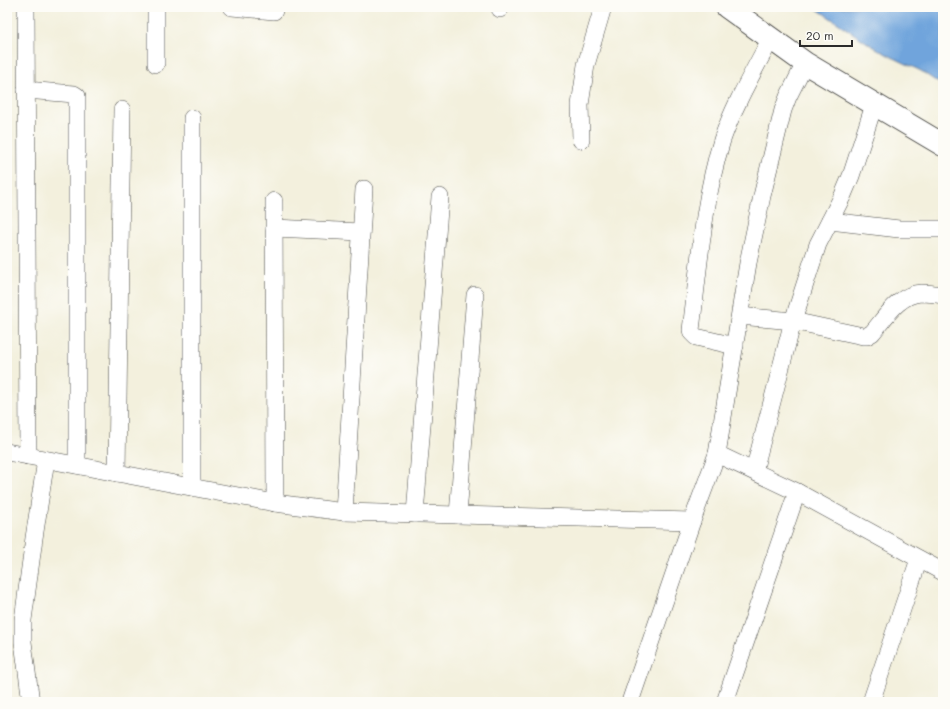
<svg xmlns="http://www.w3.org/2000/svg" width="950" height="709" viewBox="0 0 950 709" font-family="Mali,sans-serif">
<rect width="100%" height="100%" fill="#fdfcf7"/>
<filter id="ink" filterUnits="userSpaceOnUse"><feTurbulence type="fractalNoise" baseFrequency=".025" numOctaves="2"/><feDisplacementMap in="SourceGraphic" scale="8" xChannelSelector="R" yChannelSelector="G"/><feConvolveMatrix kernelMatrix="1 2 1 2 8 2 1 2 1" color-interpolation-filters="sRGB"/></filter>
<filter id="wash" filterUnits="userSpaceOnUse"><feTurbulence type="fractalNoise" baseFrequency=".012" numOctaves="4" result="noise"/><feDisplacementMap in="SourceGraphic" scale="16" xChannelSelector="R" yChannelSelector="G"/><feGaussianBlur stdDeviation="0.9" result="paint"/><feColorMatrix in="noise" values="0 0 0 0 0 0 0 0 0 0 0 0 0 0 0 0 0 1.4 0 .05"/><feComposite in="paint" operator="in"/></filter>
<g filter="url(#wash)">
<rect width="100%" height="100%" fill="#f3f0dd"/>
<polygon fill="#6fa4dc" stroke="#4d6884" points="814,7 943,7 943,86 921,71 888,55 869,44"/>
</g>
<g filter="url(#ink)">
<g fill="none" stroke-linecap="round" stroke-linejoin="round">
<defs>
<g id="street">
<polyline points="26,7 28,456"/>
<polyline points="232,7 274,11"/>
<polyline points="500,9 500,7"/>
<polyline points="156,64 156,7"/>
<polyline points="26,90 74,94 77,96 77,465"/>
<polyline points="581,140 580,105 586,65 603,7"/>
<polyline points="274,201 275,503"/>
<polyline points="830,221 899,229 943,229"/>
<polyline points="274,228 361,232"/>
<path d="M740,316L793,321L863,336H867L872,333C885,318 899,294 921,293C928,293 936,294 943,295"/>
<path d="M735,346L696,337L692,333L691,330C699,267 703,201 722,140C734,105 754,71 771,38"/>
<polyline points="7,452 275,503 344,512 692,521"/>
<polyline points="717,454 797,492 943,572"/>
<polyline points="754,471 793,321 818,244 843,195 851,176 874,105"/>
<polyline points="117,473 122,110"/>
<polyline points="192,487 192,118"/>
<polyline points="344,512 364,189"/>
<polyline points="415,514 440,197"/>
<polyline points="458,515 475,295"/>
<polyline points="31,702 23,642 23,620 34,538 46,460"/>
<polyline points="630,702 692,521 717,454 748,263 762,196 783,110 788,97 805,63"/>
<polyline points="725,702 797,492"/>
<polyline points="871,702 919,559"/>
</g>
<polyline id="secondary" points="727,7 805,63 943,145"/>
</defs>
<use href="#street" stroke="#494946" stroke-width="18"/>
<use href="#secondary" stroke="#494946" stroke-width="24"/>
<use href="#street" stroke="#fff" stroke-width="17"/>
<use href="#secondary" stroke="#fff" stroke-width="22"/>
</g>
</g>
<rect width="950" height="709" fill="none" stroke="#fdfcf7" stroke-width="24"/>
<path d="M800 40v6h52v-6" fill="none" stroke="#2b2b2b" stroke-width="2"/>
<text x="806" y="40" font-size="12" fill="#2b2b2b" stroke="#fdfcf7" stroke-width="3" paint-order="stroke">20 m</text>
</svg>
